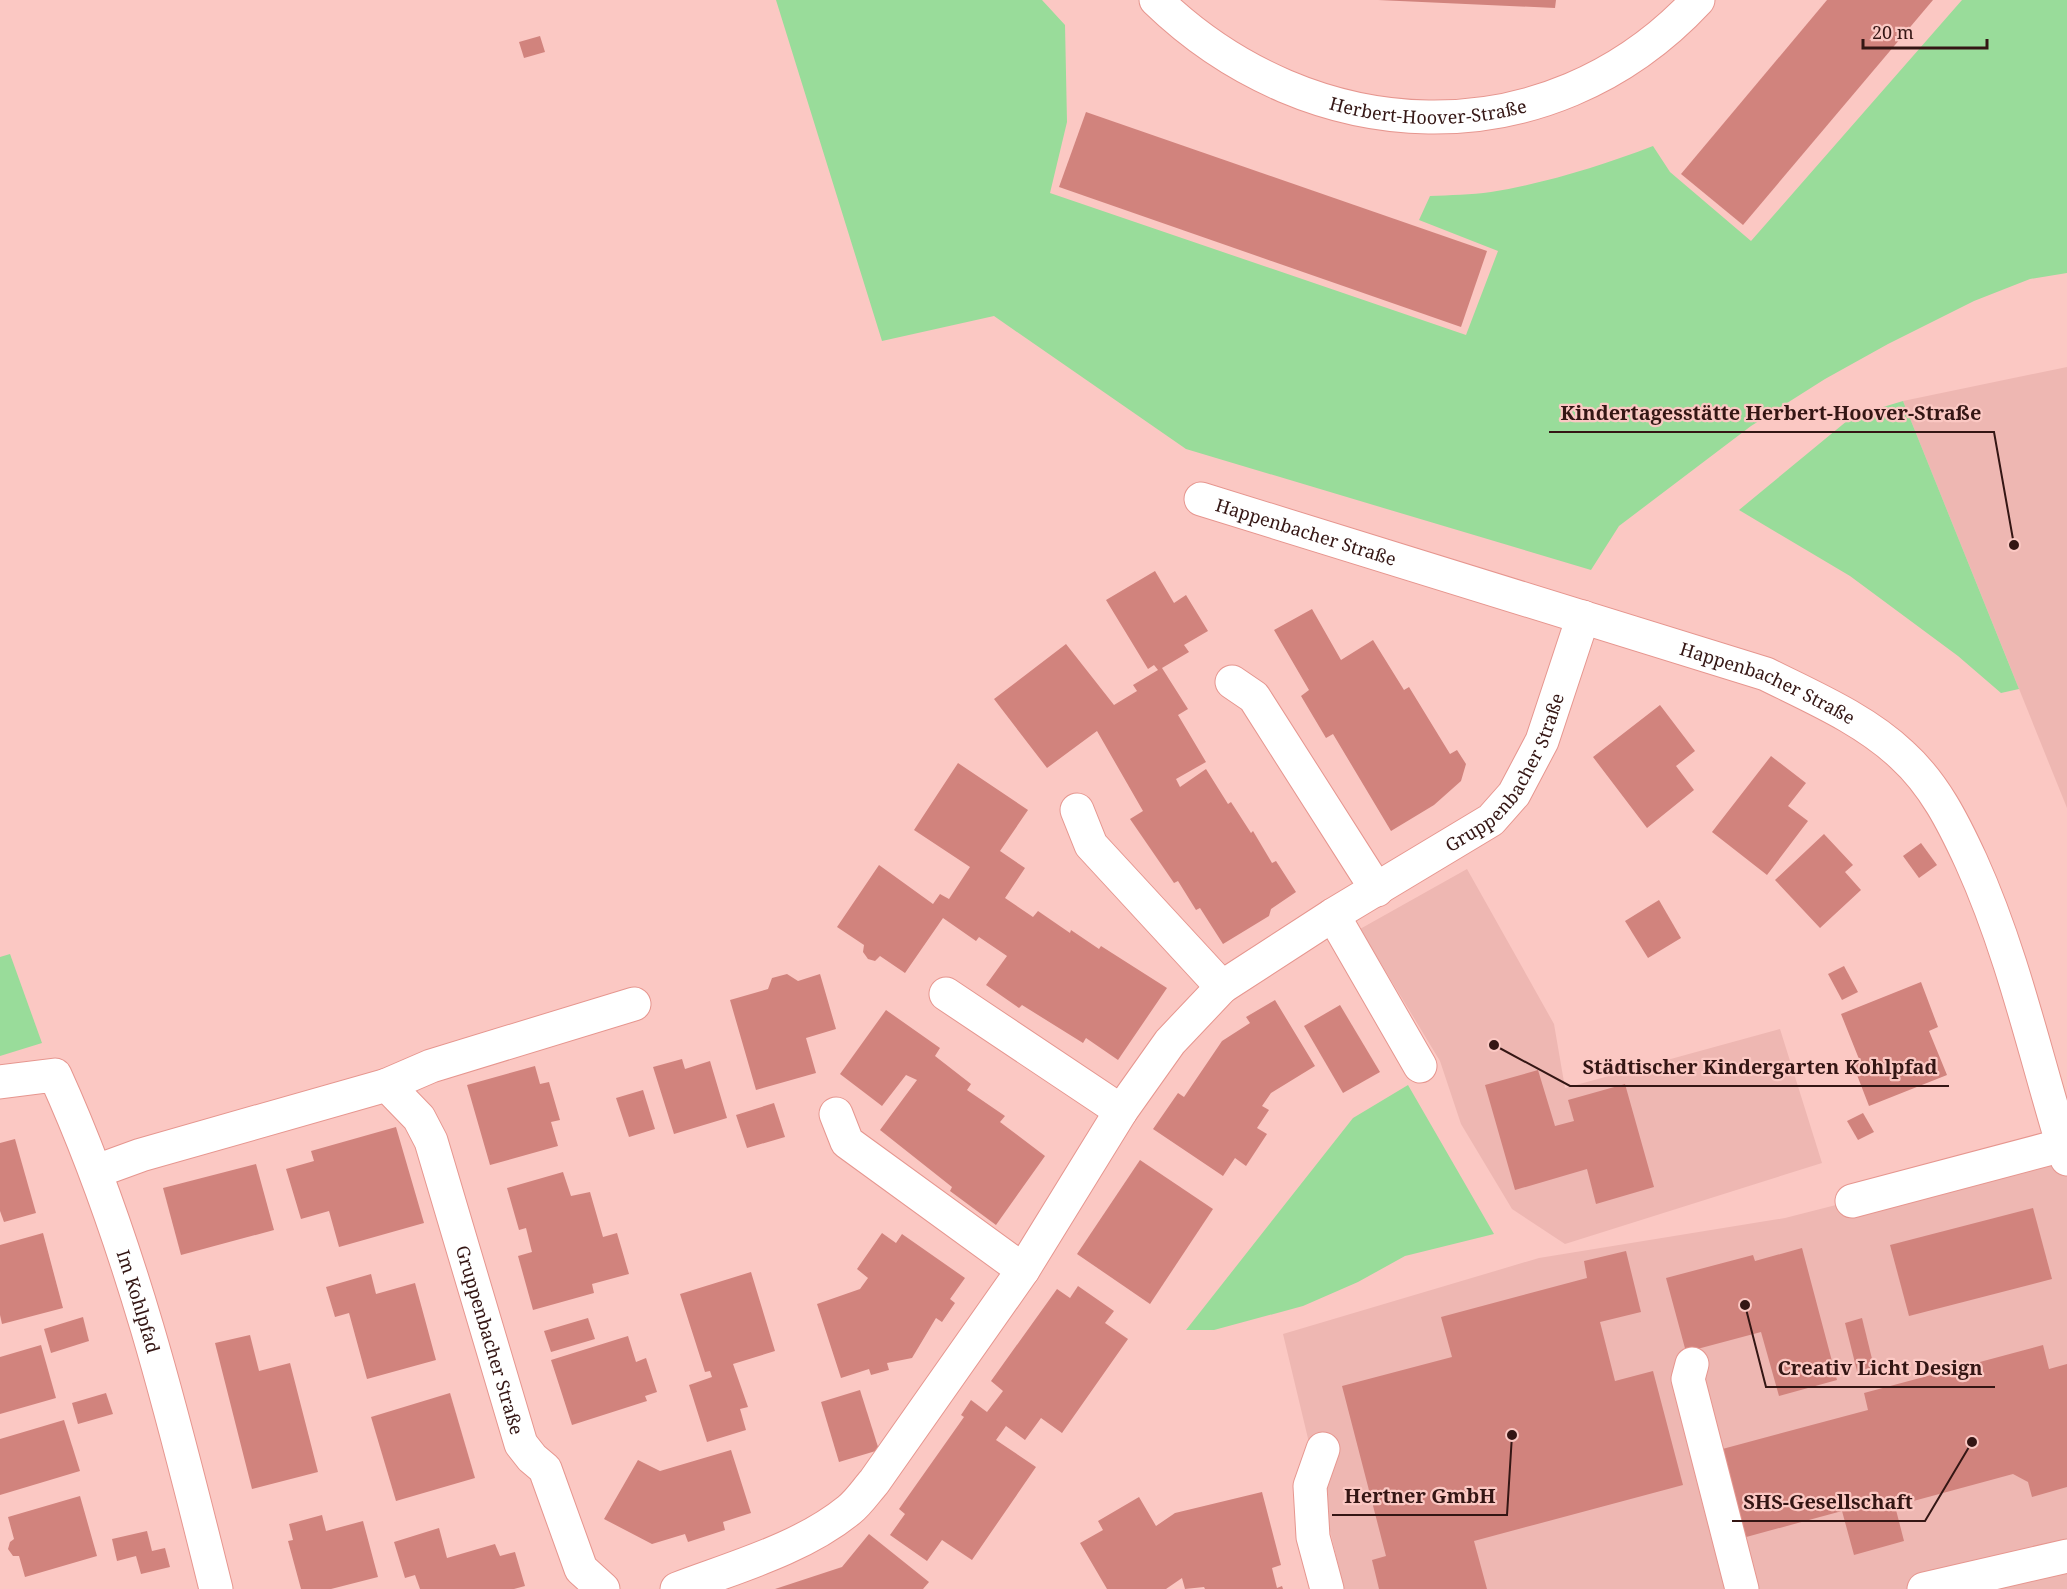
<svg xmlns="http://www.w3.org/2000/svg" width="2067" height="1589" viewBox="0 0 2067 1589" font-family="'Noto Serif',serif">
<rect width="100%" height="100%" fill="#fbc8c3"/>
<g fill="#eeb7b2">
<polygon points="2067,367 2067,808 1903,401"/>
<polygon points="1467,869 1554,1024 1565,1088 1780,1029 1822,1163 1565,1244 1512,1209 1461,1124 1440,1061 1360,929"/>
<polygon points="2067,1146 2067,1589 1344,1589 1283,1334 1539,1258 1785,1218"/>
</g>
<g fill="#99dc9a">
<path d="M776,0H1042L1065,25L1067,122L1050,193L1466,335L1498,251L1419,220L1430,196C1450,195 1471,195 1491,192C1546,183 1601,166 1653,146L1670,172L1751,241L1962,0H2067V273L2030,279L1974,301L1888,344L1825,379L1751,426L1619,526L1591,570L1186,449L994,316L882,341Z"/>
<polygon points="1903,401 2019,689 2001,693 1958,656 1850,576 1739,510 1853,416"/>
<polygon points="10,954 42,1043 0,1056 0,957"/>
<polygon points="1408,1085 1494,1234 1405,1256 1358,1282 1303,1306 1214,1330 1186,1330 1353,1118"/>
</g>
<g fill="#d1837d">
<polygon points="1378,0 1556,0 1555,8"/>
<polygon points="1827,0 1933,0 1743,225 1681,174"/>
<polygon points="540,36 545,52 524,58 519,42"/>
<polygon points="1086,112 1487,251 1461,327 1059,187"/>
<polygon points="1155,571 1174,603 1186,595 1208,631 1184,645 1189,652 1162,668 1188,709 1178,715 1206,762 1176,779 1180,787 1206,769 1228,804 1231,802 1251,833 1253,831 1272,863 1276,861 1296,892 1271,909 1269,916 1223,944 1200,908 1196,910 1178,881 1174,883 1130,819 1143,811 1097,731 1047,768 994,699 1066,644 1114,705 1137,691 1133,685 1158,670 1154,665 1148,669 1106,600"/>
<polygon points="1312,609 1341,660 1373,640 1404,690 1409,687 1450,754 1457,750 1466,764 1461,781 1434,805 1391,831 1333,734 1326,738 1301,696 1309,690 1274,630"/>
<polygon points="1660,705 1695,751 1676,766 1694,790 1647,828 1593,757"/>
<polygon points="1771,756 1806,783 1788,806 1808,821 1767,875 1712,832"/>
<polygon points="958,763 1028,810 1000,851 1025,868 1005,898 1033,917 1038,911 1070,933 1071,930 1099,949 1101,946 1167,988 1118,1060 1086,1038 1083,1043 1022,1005 1019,1008 986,985 1007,956 979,937 976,941 943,918 905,973 880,956 875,961 868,959 863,952 864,945 837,927 879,865 933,904 940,894 949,899 970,867 914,830"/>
<polygon points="1824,834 1853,865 1845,872 1861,890 1820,928 1775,880"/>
<polygon points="1921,843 1937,865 1919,878 1903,856"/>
<polygon points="1659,900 1681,938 1648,958 1625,921"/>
<polygon points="1844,966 1858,992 1842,1000 1828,974"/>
<polygon points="787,974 798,981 820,974 836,1029 806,1038 816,1073 756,1090 730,1000 768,989 772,978"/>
<polygon points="1921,982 1938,1027 1929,1031 1947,1075 1869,1106 1852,1062 1859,1059 1841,1014"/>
<polygon points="1275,1000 1315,1066 1271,1093 1262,1106 1269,1110 1257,1128 1267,1134 1246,1166 1235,1158 1223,1176 1153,1129 1178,1093 1184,1097 1222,1041 1250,1023 1246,1017"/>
<polygon points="1340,1005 1380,1072 1343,1093 1304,1026"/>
<polygon points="886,1010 940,1048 935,1056 971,1084 967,1090 1005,1116 1000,1122 1045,1156 996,1225 950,1191 952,1187 880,1130 917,1080 906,1075 882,1106 840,1074"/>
<polygon points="682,1059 685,1069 710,1061 727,1118 674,1134 653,1067"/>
<polygon points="535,1066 540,1084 549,1082 560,1120 551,1122 558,1146 490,1165 467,1085"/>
<polygon points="1538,1070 1555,1126 1574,1121 1568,1100 1625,1084 1654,1187 1596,1204 1587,1169 1515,1190 1485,1085"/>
<polygon points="643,1090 655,1129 629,1137 616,1098"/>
<polygon points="774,1103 785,1137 747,1148 736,1115"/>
<polygon points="1863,1113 1874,1132 1858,1140 1847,1121"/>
<polygon points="396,1127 424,1223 339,1247 329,1211 301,1219 286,1169 314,1161 311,1151"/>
<polygon points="15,1139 36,1213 4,1222 0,1211 0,1143"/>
<polygon points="1140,1160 1213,1209 1150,1304 1077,1254"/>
<polygon points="256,1164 274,1230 181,1255 163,1188"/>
<polygon points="563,1172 571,1196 590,1192 603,1237 617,1233 629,1274 592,1284 594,1293 533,1310 518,1256 532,1252 526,1228 519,1230 507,1188"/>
<polygon points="2033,1208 2052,1279 1909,1316 1890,1245"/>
<polygon points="43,1233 63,1308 2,1324 0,1315 0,1245"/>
<polygon points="882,1233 896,1243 902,1234 965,1278 950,1299 955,1303 942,1322 936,1318 912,1358 887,1363 889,1370 871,1375 869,1369 841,1378 817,1304 860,1289 868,1278 857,1269"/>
<polygon points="1802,1248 1837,1380 1779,1396 1761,1332 1686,1352 1666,1278 1753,1255 1755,1261"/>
<polygon points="1626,1251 1641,1312 1600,1322 1615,1381 1653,1371 1683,1485 1474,1541 1487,1589 1379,1589 1372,1560 1386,1556 1342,1386 1452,1357 1441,1317 1587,1278 1584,1261"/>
<polygon points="751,1272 775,1351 733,1364 748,1407 740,1409 746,1430 707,1442 689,1385 712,1377 710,1371 705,1372 680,1294"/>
<polygon points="371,1274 376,1294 415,1283 436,1360 367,1379 349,1313 335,1317 326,1287"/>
<polygon points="1078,1286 1114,1311 1105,1323 1128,1339 1062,1433 1041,1418 1025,1440 1006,1426 996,1440 1036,1467 972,1560 942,1540 927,1561 890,1535 905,1514 899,1509 964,1417 961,1415 971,1400 987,1412 1003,1391 991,1381 1057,1289 1070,1298"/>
<polygon points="83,1317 89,1341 51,1353 44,1329"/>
<polygon points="588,1318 595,1339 551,1352 544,1331"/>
<polygon points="1862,1318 1874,1367 1857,1371 1845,1323"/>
<polygon points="250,1335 259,1371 290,1363 318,1472 252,1489 215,1343"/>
<polygon points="628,1336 636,1362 646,1358 657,1392 645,1396 647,1401 572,1425 551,1360"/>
<polygon points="41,1345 56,1398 0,1414 0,1357"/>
<polygon points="2043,1345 2049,1369 2067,1364 2067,1487 2032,1497 2028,1482 2013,1474 1895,1506 1904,1541 1854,1555 1842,1511 1739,1539 1715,1451 1868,1410 1864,1393"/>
<polygon points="860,1390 879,1450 839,1462 821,1402"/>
<polygon points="106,1393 113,1414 78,1424 72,1403"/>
<polygon points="450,1393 475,1478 396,1501 371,1417"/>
<polygon points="64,1420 80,1471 0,1495 0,1439"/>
<polygon points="731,1450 751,1513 723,1522 725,1530 688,1542 685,1534 652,1544 604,1519 638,1460 660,1471"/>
<polygon points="1262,1492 1281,1565 1272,1568 1277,1588 1282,1586 1283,1589 1205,1589 1204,1587 1185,1589 1182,1578 1166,1589 1107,1589 1080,1543 1103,1530 1098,1521 1139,1497 1156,1526 1175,1513"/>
<polygon points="80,1496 97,1556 25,1577 19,1556 13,1556 8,1549 10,1542 14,1539 8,1517"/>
<polygon points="322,1515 326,1531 363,1521 378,1577 331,1589 301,1589 288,1541 293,1540 289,1524"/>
<polygon points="439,1528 447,1558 495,1544 500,1556 515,1552 525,1586 514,1589 420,1589 415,1575 405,1578 394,1542"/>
<polygon points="147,1531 152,1551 165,1548 170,1567 141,1574 136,1556 117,1561 112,1539"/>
<polygon points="869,1534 929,1582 923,1589 775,1589 842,1567"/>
</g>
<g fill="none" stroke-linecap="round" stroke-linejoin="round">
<defs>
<g id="minor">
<path id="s1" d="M1156,0C1311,150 1547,162 1698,0"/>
<path id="s2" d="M1201,499L1766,674C1812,697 1864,719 1902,755C1934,784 1953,822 1971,861C2014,956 2036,1059 2067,1159"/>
<polyline points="1232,682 1254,697 1377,890"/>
<polyline points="1077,810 1091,845 1222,987"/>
<polyline points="1333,915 1420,1066"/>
<polyline points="946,994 1121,1111"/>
<path id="s3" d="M0,1082L55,1075C129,1238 173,1415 216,1589"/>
<polyline points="387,1085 431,1066 634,1004"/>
<polyline points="836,1114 847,1142 1023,1270"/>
<path id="s4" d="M97,1171L141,1155L387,1085L419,1118L431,1141L521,1444L532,1458L545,1469L581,1569L603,1589"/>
<polyline points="1852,1201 2063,1145"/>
<polyline points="1692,1364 1688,1379 1742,1589"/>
<polyline points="1323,1449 1310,1486 1313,1537 1327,1589"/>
<path id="s5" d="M677,1589C735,1567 801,1549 849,1510C859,1502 866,1491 874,1482L1023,1270L1121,1111L1170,1042L1222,987L1333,915L1491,820L1514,794L1542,741L1583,617"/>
<polyline points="1924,1589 2067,1556"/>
</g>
</defs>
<use href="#minor" stroke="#e6968f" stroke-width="35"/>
<use href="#minor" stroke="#fff" stroke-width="33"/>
</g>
<g text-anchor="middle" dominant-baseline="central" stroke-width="4.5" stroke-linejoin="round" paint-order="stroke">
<g font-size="18" fill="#341614" stroke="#fbc8c3">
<text stroke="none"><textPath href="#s1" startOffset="303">Herbert-Hoover-Straße</textPath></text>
<text stroke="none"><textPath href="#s2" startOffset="110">Happenbacher Straße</textPath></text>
<text stroke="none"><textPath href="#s2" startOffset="596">Happenbacher Straße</textPath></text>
<text stroke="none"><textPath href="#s5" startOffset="1197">Gruppenbacher Straße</textPath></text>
<text stroke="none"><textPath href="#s3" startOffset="297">Im Kohlpfad</textPath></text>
<text stroke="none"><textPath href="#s4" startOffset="582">Gruppenbacher Straße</textPath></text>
</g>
</g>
<path fill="none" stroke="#341614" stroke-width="2" d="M2014 545L1994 432H1549M1494 1045L1570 1086H1949M1745 1305L1766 1387H1995M1512 1435L1507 1515H1332M1972 1442L1925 1521H1732"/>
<g fill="#341614" stroke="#fbc8c3" stroke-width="2">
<circle cx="2014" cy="545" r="6"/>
<circle cx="1494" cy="1045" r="6"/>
<circle cx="1745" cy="1305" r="6"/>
<circle cx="1512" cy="1435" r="6"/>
<circle cx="1972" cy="1442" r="6"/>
</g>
<g font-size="20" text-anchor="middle" font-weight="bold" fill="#341614" stroke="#fbc8c3" stroke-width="4.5" stroke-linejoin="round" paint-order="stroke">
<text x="1771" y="420">Kindertagesstätte Herbert-Hoover-Straße</text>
<text x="1760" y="1074">Städtischer Kindergarten Kohlpfad</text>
<text x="1880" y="1375">Creativ Licht Design</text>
<text x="1420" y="1503">Hertner GmbH</text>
<text x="1828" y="1509">SHS-Gesellschaft</text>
</g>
<path d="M1863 39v9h124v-9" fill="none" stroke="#341614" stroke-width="3"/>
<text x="1872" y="39" font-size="18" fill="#341614" stroke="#fbc8c3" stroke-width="4.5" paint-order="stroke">20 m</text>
</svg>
